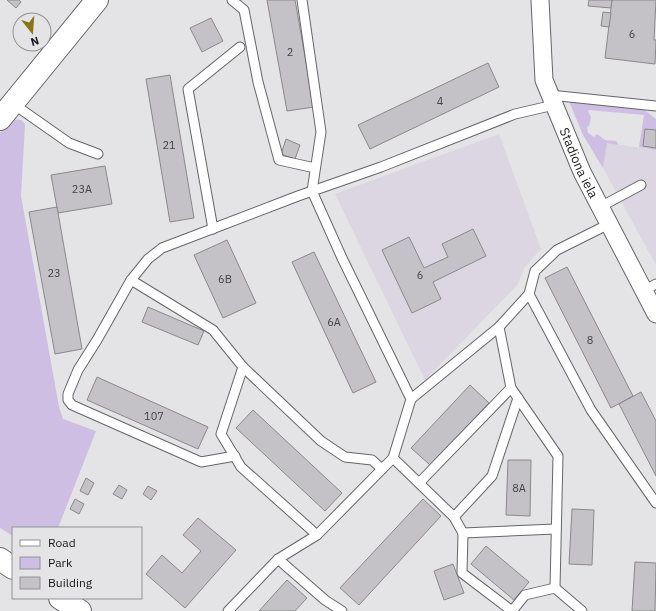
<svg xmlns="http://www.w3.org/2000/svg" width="656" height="611" viewBox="0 0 656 611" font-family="'IBM Plex Sans',sans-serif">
<rect width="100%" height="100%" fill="#e4e3e6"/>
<g fill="#dbd6e1">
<polygon points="499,134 541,249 524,268 518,284 425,380 335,194"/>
<polygon points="607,143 656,150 656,265 603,168"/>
</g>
<g fill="#cebee3">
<polygon points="569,101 643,109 656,119 656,150 639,147 644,115 589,110 588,111 591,117 589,126 587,127 588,133 594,137 597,134 605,140 616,141 619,145 607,143 603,168 583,135"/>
<polygon points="10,119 21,120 25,124 21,196 59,407 63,419 96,431 58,528 13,528 13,536 0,528 0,133"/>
</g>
<g fill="#c4c2c6" stroke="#89888b">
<polygon points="7,0 19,0 21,2 16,8"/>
<polygon points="267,0 295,0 314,107 287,111"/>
<polygon points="589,0 612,0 611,8 588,6"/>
<polygon points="612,0 656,0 654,40 656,40 655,64 605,58"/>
<polygon points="603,12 611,13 609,27 601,26"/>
<polygon points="211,18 223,41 202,52 190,28"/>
<polygon points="488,63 499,87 370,149 358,125"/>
<polygon points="170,75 194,218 170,222 146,79"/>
<polygon points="645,129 656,130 656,148 643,146"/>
<polygon points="286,139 300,145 295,159 281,154"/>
<polygon points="105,166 112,204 58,213 51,175"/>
<polygon points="57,207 82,349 55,354 29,212"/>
<polygon points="473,229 486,256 433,282 441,299 412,313 382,250 409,237 424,268 448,257 442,244"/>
<polygon points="227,240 256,303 223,318 194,255"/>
<polygon points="314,252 376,382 353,393 292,262"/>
<polygon points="567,267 633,396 611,408 545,278"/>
<polygon points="148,307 204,331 198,345 142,322"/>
<polygon points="97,377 208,427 198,449 87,400"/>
<polygon points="470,385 489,403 430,465 411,448"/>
<polygon points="641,392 656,421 656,476 619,404"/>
<polygon points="253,410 342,493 325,511 236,428"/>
<polygon points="508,460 531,460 530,516 506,515"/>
<polygon points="86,478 94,483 88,495 80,491"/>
<polygon points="119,485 127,490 122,499 113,494"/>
<polygon points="148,486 157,491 151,500 143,494"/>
<polygon points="75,499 84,504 79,514 70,509"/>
<polygon points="423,499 441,516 359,605 340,588"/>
<polygon points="572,509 594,510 592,565 569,564"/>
<polygon points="198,518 236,550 185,608 146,574 162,555 182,573 201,551 183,535"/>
<polygon points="486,546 529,582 514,600 471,564"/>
<polygon points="635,562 656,563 655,611 632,611"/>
<polygon points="453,564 464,593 444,600 434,571"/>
<polygon points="287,580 307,598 295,611 259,611"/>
</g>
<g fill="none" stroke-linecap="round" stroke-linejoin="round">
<defs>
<g id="service">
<polyline points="232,0 244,10 258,82 279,160 315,168"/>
<polyline points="550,95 656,106"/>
<polyline points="12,103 69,143 98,154"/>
<polyline points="600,207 641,185"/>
<polyline points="213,229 188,89 240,47"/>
<polyline points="131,280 213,330 243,367 321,441 345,457 372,460 382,469"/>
<polyline points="643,291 656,284"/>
<polyline points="529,294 591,410 656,503"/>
<polyline points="499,327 511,388 558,456 555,588"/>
<polyline points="243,367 221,434 241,467 317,535"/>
<polyline points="411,399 499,327 529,294 535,271 557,250 609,224"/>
<polyline points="235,456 201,462 72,405 68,400 68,394 78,370 97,340 131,280 148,259 162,248 298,196 381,167 515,114 554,105"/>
<polyline points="393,458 454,517 463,533 462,573 512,611"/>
<polyline points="419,483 511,388"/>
<polyline points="454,517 492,476 518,398"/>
<polyline points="463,533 556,529"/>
<polyline points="278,559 325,600 342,611"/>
<polyline points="228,611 278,559 317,535 393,458 411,399 342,258 312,191 321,132 302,0"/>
<polyline points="512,611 525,595 555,588 582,611"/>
</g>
<g id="minor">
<path id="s1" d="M540,0L544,80L582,172L656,314"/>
</g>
<g id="tertiary">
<polyline points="0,119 97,0"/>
<polyline points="0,559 13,568"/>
<polyline points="60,598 80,611"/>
</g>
</defs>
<use href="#service" stroke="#666568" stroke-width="11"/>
<use href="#minor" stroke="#666568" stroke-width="19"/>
<use href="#tertiary" stroke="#666568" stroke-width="24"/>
<use href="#service" stroke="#fff" stroke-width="9"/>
<use href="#minor" stroke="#fff" stroke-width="17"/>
<use href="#tertiary" stroke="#fff" stroke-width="22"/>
</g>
<g text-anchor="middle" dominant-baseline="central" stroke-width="3" stroke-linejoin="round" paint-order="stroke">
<g font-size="11" fill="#424244">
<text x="632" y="34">6</text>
<text x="290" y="52">2</text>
<text x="440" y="101">4</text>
<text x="169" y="145">21</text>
<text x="82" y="189">23A</text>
<text x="54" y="273">23</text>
<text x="420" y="275">6</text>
<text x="225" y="279">6B</text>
<text x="334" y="322">6A</text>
<text x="590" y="340">8</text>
<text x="154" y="416">107</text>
<text x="519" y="488">8A</text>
</g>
<g font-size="13" fill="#171718" stroke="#e4e3e6">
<text stroke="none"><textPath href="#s1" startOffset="170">Stadiona iela</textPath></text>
</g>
</g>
<rect x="12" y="527" width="130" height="72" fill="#e4e3e6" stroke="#929194"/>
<rect x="20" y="540" width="20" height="6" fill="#ffffff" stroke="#929194"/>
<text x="48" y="547" font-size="12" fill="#171718">Road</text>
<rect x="20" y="557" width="20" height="12" fill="#cebee3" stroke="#929194"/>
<text x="48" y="567" font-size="12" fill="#171718">Park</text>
<rect x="20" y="577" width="20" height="12" fill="#c4c2c6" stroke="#929194"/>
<text x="48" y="587" font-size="12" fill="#171718">Building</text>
<g transform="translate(32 32) rotate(163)"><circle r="19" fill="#e4e3e6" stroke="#929194"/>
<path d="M0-3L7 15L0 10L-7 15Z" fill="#897416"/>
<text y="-6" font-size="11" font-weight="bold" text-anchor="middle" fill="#171718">N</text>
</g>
</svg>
